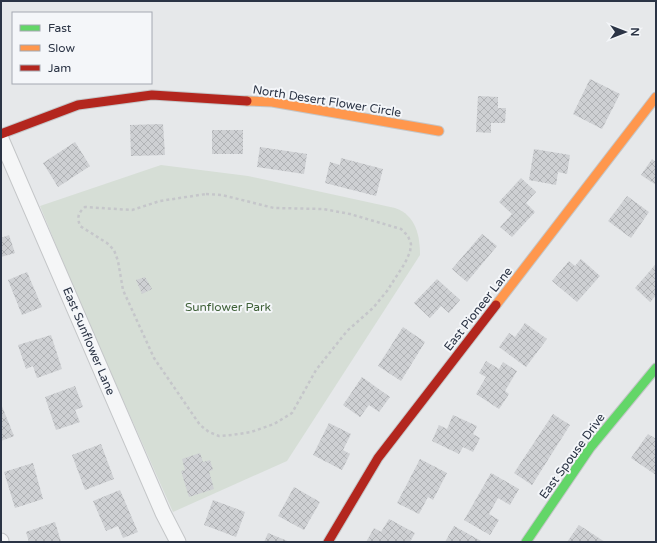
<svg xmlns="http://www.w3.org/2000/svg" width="657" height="543" viewBox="0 0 657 543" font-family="'Varela Round',sans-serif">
<defs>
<pattern id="building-cross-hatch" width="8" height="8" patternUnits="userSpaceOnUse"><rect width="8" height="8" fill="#ced0d3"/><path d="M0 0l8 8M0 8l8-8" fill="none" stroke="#b1b3b6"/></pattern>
</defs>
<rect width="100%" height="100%" fill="#e6e8ea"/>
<path fill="#d6ded6" d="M161,165L248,176L395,208C416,215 420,236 420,255L287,461L173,512L78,299L40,206Z"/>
<g fill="url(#building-cross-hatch)">
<polygon points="590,79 620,94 602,129 573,114"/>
<polygon points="478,96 498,97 498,108 506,108 505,123 491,123 491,133 476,132"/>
<polygon points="163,124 165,155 131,156 130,125"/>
<rect x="212" y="130" width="31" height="24"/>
<polygon points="75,142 90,166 58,187 43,163"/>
<polygon points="260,147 307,154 304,174 257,167"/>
<polygon points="534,149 570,155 567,174 558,172 556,185 529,180"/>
<polygon points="341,158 383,169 376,196 325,183 330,162 340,165"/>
<polygon points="652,159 656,162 656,185 641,175"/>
<polygon points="521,178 536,192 526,203 535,212 512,237 500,227 512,214 499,202"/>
<polygon points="627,196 649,212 631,238 608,221"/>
<polygon points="482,234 497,246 467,282 452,269"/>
<polygon points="9,235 15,253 1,257 1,238"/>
<polygon points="581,259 600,276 577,302 552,281 569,261 575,266"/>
<polygon points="656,264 656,295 650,302 635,288"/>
<polygon points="27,272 42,307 22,315 8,280"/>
<polygon points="145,277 152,289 142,294 136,280"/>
<polygon points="437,279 460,300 449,313 441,306 430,318 414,303"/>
<polygon points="525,323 547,339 526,367 499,347 509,333 515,337"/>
<polygon points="403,327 425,342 401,381 378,366"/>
<polygon points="51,335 62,369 37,378 33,366 26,369 18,345"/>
<polygon points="486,361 499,369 503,362 517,371 505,391 509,394 499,409 476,394 486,377 479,373"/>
<polygon points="362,377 390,397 379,412 369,405 360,417 343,405"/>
<polygon points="75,386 83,407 75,410 80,422 56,430 45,397"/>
<polygon points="1,404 14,436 1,441"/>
<polygon points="553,414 570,425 532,485 514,473"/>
<polygon points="453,415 477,426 473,434 480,438 473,452 463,447 459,454 432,441 439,425 447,429"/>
<polygon points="329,423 351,434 343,450 350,454 342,470 313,455"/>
<polygon points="648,434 656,439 656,475 631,458"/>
<polygon points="101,444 114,479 85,490 72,455"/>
<polygon points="200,453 203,462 210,460 213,470 209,471 214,489 189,497 181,471 185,470 182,459"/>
<polygon points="420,459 447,473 433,500 428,497 419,514 397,503"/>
<polygon points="33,463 43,499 15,508 4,472"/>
<polygon points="491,473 519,489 510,505 498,498 489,514 499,520 490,535 464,520"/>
<polygon points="294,487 320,502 304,530 278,516"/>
<polygon points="120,490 138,532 123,538 118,526 106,531 93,501"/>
<polygon points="213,500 245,512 236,537 204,525"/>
<polygon points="389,519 415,533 410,542 366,542 374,528 381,532"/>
<polygon points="55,522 61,542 29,542 26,532"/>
<polygon points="579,525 605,542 567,542"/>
<polygon points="454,526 483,542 445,542"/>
<polygon points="268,533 290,542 264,542"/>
</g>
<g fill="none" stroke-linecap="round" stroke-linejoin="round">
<defs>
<g id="street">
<polyline points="1,139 163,513 178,542"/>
<polyline points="1,541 1,542"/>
</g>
<polyline id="fast" points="526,542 590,448 656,368"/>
<g id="slow">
<polyline points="247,101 272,102 439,131"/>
<polyline points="496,305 656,97"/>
</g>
<g id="jam">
<polyline points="1,134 78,105 152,95 247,101"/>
<polyline points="328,542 378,458 496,305"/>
</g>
</defs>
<use href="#street" stroke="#c4c6c8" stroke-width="17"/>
<use href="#fast" stroke="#c4c6c8" stroke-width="11"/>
<use href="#slow" stroke="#c4c6c8" stroke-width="11"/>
<use href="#jam" stroke="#c4c6c8" stroke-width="11"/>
<path stroke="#c5c6ca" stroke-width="2.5" stroke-dasharray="3 3" stroke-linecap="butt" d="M206,194L222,195L274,208L323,209L350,214L401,229L408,236L411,244L410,252L405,263L387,291L373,308L347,331L316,370L292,413L274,424L251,432L232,435L219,436L209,432L200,425L154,358L123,290L118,261L114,250L107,243L80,226C77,217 78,213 85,207L132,210L160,201Z"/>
<use href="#street" stroke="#f5f6f7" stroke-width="15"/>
<use href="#fast" stroke="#63d668" stroke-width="9"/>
<use href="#slow" stroke="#ff974d" stroke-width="9"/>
<use href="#jam" stroke="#b3261e" stroke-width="9"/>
</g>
<g text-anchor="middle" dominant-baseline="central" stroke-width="4" stroke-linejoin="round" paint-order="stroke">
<g font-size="12" fill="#2b3445" stroke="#f4f6f9">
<text transform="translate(327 101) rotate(9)">North Desert Flower Circle</text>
<text transform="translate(478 309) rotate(-52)">East Pioneer Lane</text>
<text transform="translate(89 341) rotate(67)">East Sunflower Lane</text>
<text transform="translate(572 456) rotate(-54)">East Spouse Drive</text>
</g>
<g font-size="12" fill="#3f6138" stroke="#f4f6f9">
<text x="228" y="307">Sunflower Park</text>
</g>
</g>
<rect width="657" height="543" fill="none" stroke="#2b3445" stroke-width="4"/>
<rect x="12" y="12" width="140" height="72" fill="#f4f6f9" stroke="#a4a8b1"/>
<rect x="20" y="25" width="20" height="6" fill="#63d668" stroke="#a4a8b1"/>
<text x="48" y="32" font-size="12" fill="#2b3445">Fast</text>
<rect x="20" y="45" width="20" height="6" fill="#ff974d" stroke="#a4a8b1"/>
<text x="48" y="52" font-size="12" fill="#2b3445">Slow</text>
<rect x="20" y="65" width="20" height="6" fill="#b3261e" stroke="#a4a8b1"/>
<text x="48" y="72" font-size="12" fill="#2b3445">Jam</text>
<g transform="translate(625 32) rotate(90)" stroke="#f4f6f9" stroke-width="3" paint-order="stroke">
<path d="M0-3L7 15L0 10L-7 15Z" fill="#2b3445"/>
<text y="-6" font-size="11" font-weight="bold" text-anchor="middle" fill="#2b3445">N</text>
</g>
</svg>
